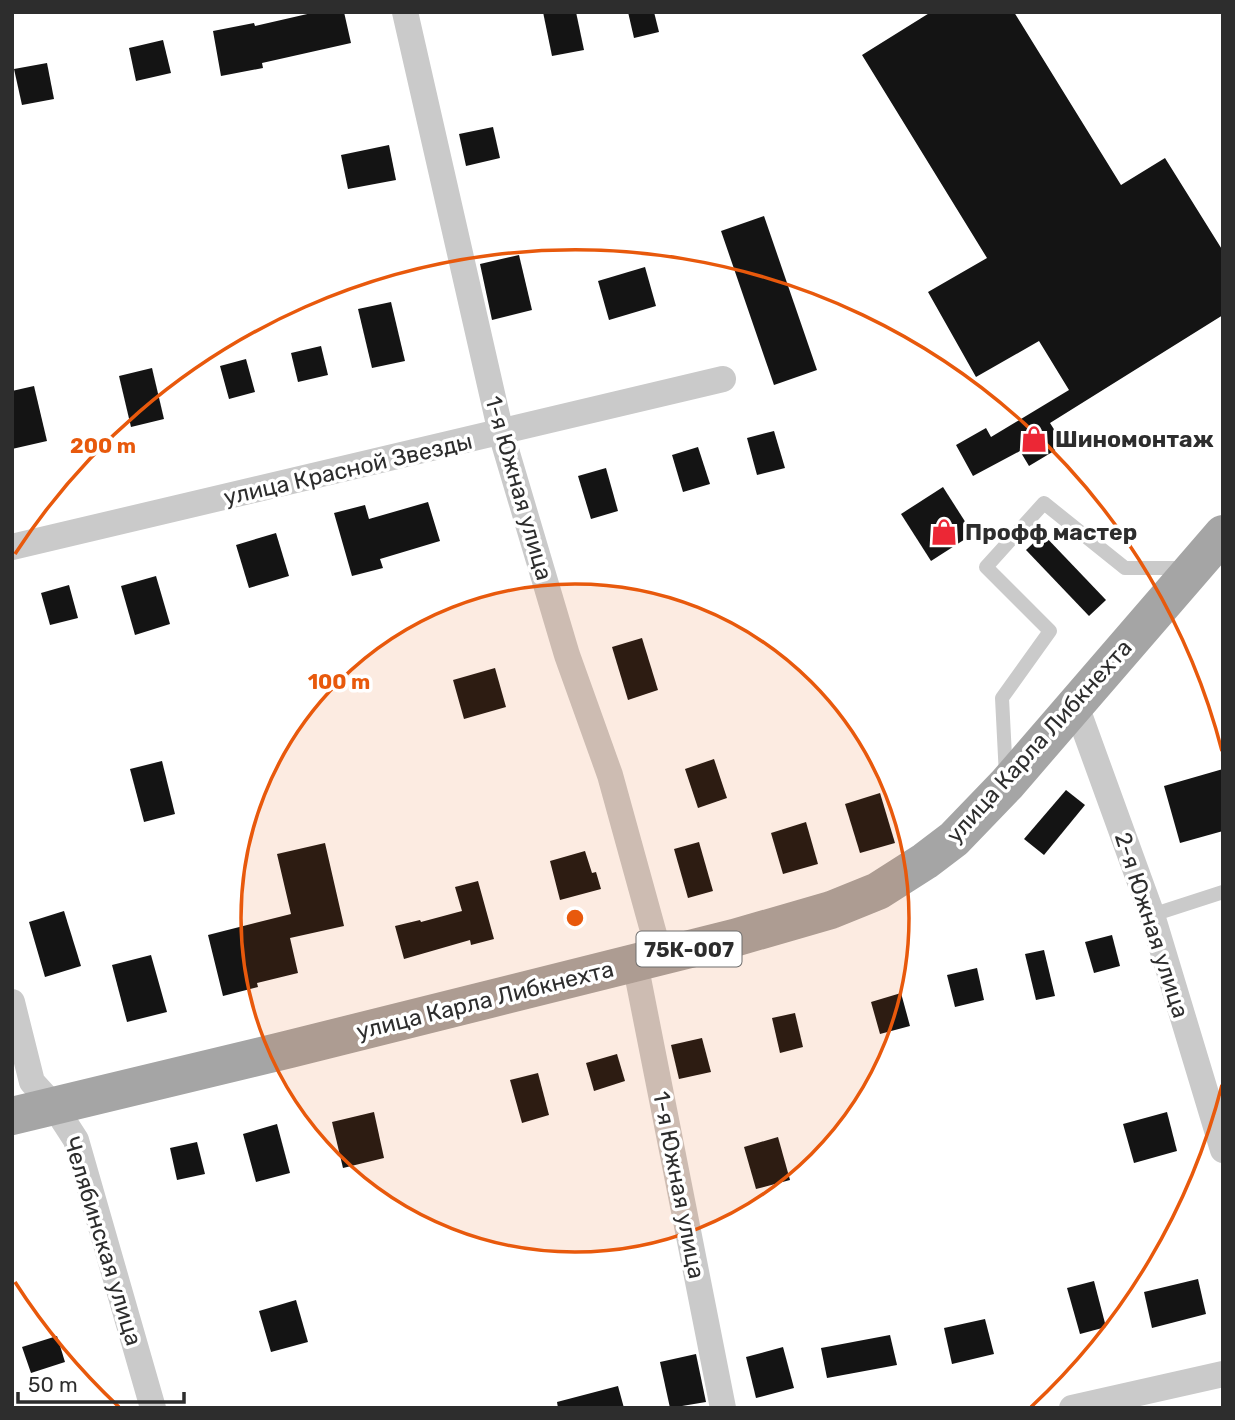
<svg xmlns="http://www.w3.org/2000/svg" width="1235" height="1420" viewBox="0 0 1235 1420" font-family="Rubik,sans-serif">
<rect width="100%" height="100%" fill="#fff"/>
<g fill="#141414">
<polygon points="316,12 344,12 351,43 262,63 263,68 221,76 213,31 254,23 255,26"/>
<polygon points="543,12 576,12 584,50 552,56"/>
<polygon points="628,12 654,12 659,32 634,38"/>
<polygon points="931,12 1014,12 1121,185 1165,158 1223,251 1223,315 1050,423 1064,445 1029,466 1020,451 973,476 956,445 986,428 991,437 1069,390 1039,341 976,377 928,292 987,258 862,55"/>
<polygon points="163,40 171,73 136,81 129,48"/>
<polygon points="47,63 54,99 22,105 14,69"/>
<polygon points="493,127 500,158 466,166 459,134"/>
<polygon points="389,145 396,180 348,189 341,155"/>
<polygon points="764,216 817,370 774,385 721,231"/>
<polygon points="519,255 532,310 492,320 480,264"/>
<polygon points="645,267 656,306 609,320 598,281"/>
<polygon points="391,302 405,361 372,368 358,309"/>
<polygon points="321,346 328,375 298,382 291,353"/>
<polygon points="246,359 255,392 229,399 220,366"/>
<polygon points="152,368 164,419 131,427 119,376"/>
<polygon points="34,386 47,441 12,449 12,391"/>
<polygon points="774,431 785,468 757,475 747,438"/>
<polygon points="698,447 710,484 683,492 672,455"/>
<polygon points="606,468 618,511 591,519 578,476"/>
<polygon points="943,487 973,534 931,561 901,514"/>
<polygon points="428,502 440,541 380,559 383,568 352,576 334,513 365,505 369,519"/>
<polygon points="276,533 289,576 249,588 236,545"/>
<polygon points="1043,534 1106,600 1089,616 1026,550"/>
<polygon points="156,576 170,624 135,635 121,586"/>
<polygon points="69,585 78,618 50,625 41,593"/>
<polygon points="642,638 658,690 628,700 612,647"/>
<polygon points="495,668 506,707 464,719 453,680"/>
<polygon points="714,759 727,798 698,808 685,769"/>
<polygon points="162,761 175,814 144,822 130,769"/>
<polygon points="1223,769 1223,831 1180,843 1164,786"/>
<polygon points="1066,790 1085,805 1044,855 1024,839"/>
<polygon points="880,793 895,843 860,853 845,804"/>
<polygon points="806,822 818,864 783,874 771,833"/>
<polygon points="699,842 713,891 688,898 674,849"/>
<polygon points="325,843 344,926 290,938 298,973 257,983 258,987 223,996 208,935 291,914 277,854"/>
<polygon points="585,851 592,873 596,872 601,889 560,900 550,861"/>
<polygon points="478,881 494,939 471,945 470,940 404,959 395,926 420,920 421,922 462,911 455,887"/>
<polygon points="64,911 81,966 45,977 29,922"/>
<polygon points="1112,935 1120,966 1094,973 1085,942"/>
<polygon points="1044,950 1055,996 1036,1000 1025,954"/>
<polygon points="151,955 167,1012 127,1022 112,965"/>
<polygon points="977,968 984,1000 955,1007 947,975"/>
<polygon points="901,993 910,1026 880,1034 871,1002"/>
<polygon points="795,1013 803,1047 780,1053 772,1018"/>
<polygon points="702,1038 711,1072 679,1079 671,1045"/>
<polygon points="617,1054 625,1081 594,1091 586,1063"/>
<polygon points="538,1073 549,1115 522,1123 510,1080"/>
<polygon points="374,1112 384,1158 343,1168 332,1122"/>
<polygon points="1167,1112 1177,1151 1134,1163 1123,1124"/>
<polygon points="277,1124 290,1173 256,1182 243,1134"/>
<polygon points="778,1137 790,1180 756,1189 744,1147"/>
<polygon points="197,1142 205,1174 177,1180 170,1148"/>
<polygon points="1198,1279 1206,1314 1152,1328 1144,1292"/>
<polygon points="1094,1281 1106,1327 1080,1334 1067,1288"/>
<polygon points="296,1300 308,1342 271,1352 259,1311"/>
<polygon points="985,1319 994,1354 952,1364 944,1328"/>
<polygon points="890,1335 897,1365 827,1378 821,1348"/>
<polygon points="57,1336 65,1362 31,1373 22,1347"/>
<polygon points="783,1347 794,1388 756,1398 746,1357"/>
<polygon points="696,1354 706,1402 670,1408 660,1362"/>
<polygon points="618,1386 624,1408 558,1408 557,1402"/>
</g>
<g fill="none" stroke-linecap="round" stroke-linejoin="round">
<g stroke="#cacaca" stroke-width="14">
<polyline points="1006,776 1002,698 1050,631 986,567 1044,503 1125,568 1186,568"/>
<polyline points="1152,915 1223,892"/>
</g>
<g stroke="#cacaca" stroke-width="26">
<polyline points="405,12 501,433 567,655 610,775 660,956"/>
<polyline points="12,547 723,379"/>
<polyline points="1075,703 1152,915 1223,1150"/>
<polyline points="635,963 723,1408"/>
<polyline points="12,1002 32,1082 54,1106 76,1140 153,1408"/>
<polyline points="1072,1408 1223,1374"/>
</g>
<polyline stroke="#a5a5a5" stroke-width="38" points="12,1116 290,1049 734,938 831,910 878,891 925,861 954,839 1007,784 1223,534"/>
</g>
<circle cx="575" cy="918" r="334" fill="#e8590c" fill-opacity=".12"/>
<g fill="none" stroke="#e8590c" stroke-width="3.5">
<circle cx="575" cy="918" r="334"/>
<path d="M1222 1085A668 668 0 0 1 1031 1407M119 1407A668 668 0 0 1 15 1282M15 554A668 668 0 0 1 1222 751"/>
</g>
<defs>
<symbol id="shop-bare" viewBox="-9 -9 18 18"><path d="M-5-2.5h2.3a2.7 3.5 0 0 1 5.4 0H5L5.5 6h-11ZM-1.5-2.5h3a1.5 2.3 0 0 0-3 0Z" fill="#ec2735" stroke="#fff" stroke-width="2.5" paint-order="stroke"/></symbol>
</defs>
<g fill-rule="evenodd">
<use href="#shop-bare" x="1015" y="420" width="38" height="38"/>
<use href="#shop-bare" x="925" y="513" width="38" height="38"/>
</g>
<g text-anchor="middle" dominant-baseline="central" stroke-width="7" stroke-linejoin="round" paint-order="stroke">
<rect fill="#fff" stroke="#6c6c6c" stroke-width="2" x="636.5" y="931.5" width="105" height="35" rx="5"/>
<g font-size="21" font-weight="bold" fill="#2d2d2d">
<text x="689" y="949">75К-007</text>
</g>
<g font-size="23" font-weight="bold" fill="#2d2d2d" stroke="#fff" text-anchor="start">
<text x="1055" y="439">Шиномонтаж</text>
<text x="965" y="532">Профф мастер</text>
</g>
<g font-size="23" fill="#2d2d2d" stroke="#fff">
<text transform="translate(348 469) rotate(-13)">улица Красной Звезды</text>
<text transform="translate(519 488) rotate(74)">1-я Южная улица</text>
<text transform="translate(1039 741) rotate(-48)">улица Карла Либкнехта</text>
<text transform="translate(1152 925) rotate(72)">2-я Южная улица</text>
<text transform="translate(485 1000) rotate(-14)">улица Карла Либкнехта</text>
<text transform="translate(679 1185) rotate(79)">1-я Южная улица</text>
<text transform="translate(103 1241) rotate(73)">Челябинская улица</text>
</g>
</g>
<circle cx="575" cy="918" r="10" fill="#e8590c" stroke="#fff" stroke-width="3.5"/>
<g font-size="21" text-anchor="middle" font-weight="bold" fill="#e8590c" stroke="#fff" stroke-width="7" stroke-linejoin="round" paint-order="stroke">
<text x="103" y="453">200 m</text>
<text x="339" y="689">100 m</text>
</g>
<rect width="1235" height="1420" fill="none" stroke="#2d2d2d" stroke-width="28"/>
<path d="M18 1392v10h166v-10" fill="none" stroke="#2d2d2d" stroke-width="3.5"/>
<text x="28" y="1392" font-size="21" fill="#2d2d2d" stroke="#ffffff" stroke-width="5" paint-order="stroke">50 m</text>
</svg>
